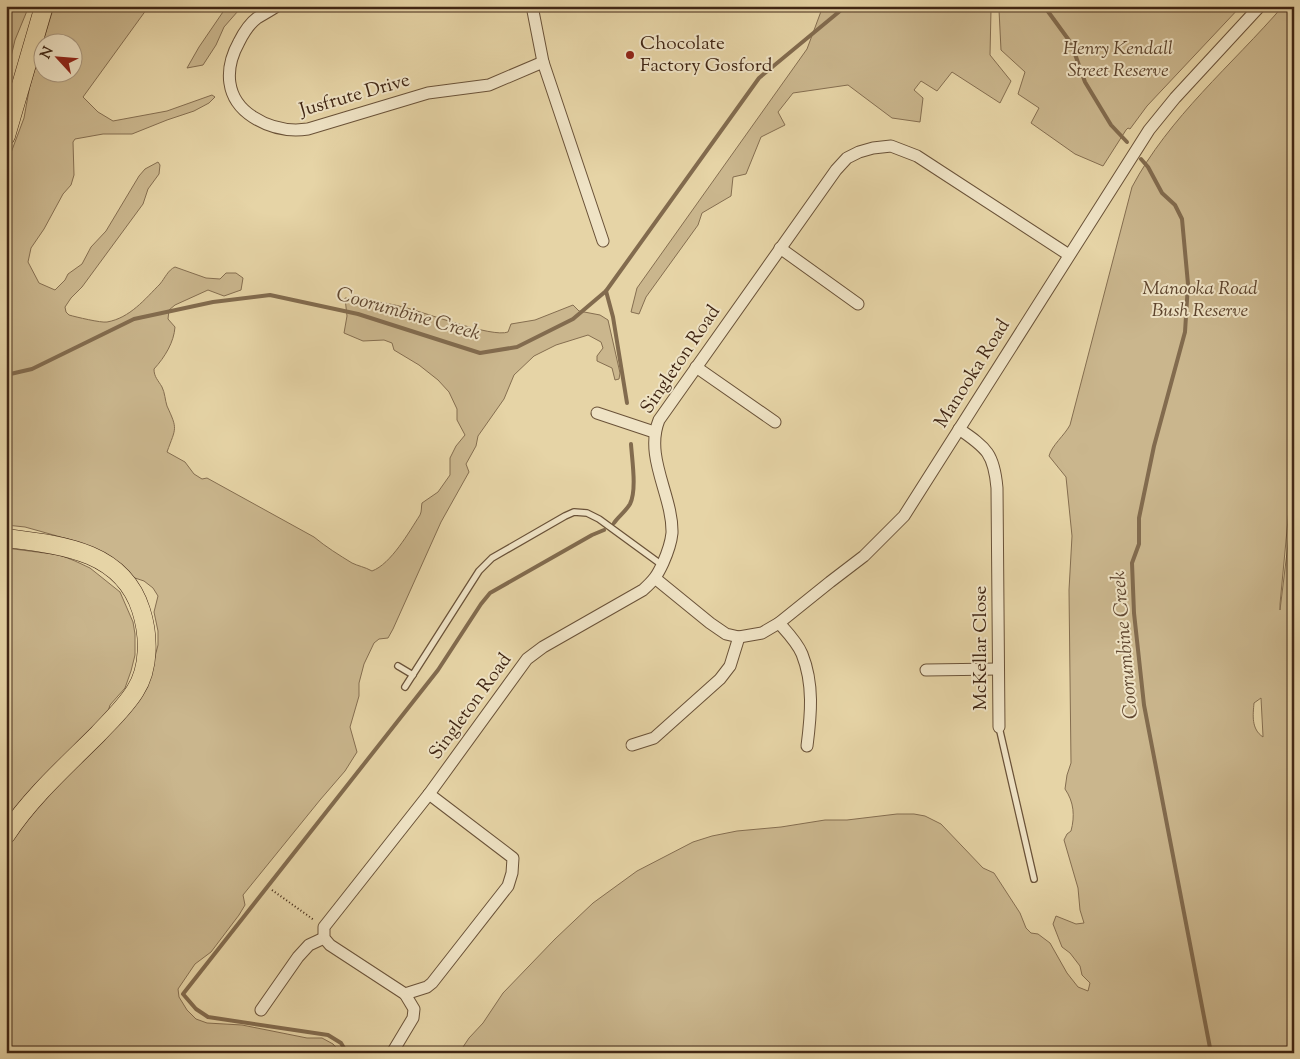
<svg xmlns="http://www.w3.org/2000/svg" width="1300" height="1059" viewBox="0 0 1300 1059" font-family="'Sorts Mill Goudy',serif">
<rect width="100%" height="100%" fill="#e6d4a6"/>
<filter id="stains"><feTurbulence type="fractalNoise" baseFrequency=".004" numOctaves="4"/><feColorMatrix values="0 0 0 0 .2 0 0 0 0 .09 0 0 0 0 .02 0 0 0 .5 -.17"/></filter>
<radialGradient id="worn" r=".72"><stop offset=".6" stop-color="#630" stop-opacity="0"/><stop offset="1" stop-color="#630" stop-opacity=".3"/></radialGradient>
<g fill="#cab68d" stroke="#856e50" fill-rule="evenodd">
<polygon points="8,6 29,6 15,40 6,78 6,11"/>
<path d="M54,6H149L83,97L98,112L113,121L167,111L212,95L215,97L209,103L194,111L167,120L132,134H103L75,139L73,142L74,175L71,185L63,194L44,229L31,248L28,262L39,283L55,290L65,280L68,274L82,264L91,247L106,231L139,176L145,169L158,162L160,165L159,174L148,189L143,204L82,287L71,298L65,307L66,312L69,315C76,317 101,323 107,322C130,318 145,299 160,284C165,278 168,270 175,267L206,278L220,279L226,273H236L243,278L241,290L224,296L208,290L175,305L169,310L168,319L175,327C174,342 165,357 154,369C154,377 158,380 162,387C165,393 165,400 167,406C178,430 176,427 167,452L185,462L194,474L202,479L207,478L314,537C326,547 339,555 352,563C358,566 365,567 372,571C391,564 409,532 420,515C422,511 421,507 422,503L438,492L450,475V458L456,446L465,435L457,420V409L449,392L438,380L419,365L394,350L392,343L384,340L363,341L344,333L347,316L345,298C364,300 384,302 403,307C424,312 492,338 508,332L511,324L535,320L573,305L579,311L600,315L608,320L620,373L619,379L615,380L612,368L597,361V356L603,348L601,342L588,335L556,345L534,356L514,375L504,399L478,436L476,446L466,464L469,472L441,522L393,629L388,638L379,639L374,643L364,664L359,683V696L350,727L357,752L345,771L320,800L243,895L245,905L239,915L211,952L195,964L178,989L179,997L187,1010L196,1019L207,1023L242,1025L307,1038H322L333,1044L341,1053H6V548L60,555L75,561L90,568L120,592L133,622L135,634V655L131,671L125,688L110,705L107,715L124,717L141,698L148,684L158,645V631L154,612L158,596L153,588L144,581L132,577L75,541L25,527L6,525V166L24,118L30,85L42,46V72H72V42H43Z"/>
<polygon points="227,6 240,6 238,11 224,27 216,45 203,65 187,68 199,47"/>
<polygon points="823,6 1241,6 1147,106 1130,129 1128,128 1126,130 1103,166 1075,154 1031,123 1039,108 1018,94 1025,72 1001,50 999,10 991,10 990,55 1011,81 1000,103 952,72 937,91 921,81 914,90 923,98 920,122 892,118 848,85 793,93 778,112 785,125 761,137 746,174 733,177 731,196 702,213 698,225 646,297 639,314 631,312 637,288 807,49"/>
<path d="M1283,6H1294V486L1291,488L1280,604V610L1294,495V1053H459L469,1038L483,1023L503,993L555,939L593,903L637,871L693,842L712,836L737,831L781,827L825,820H847L897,814H914L925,816L941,824L983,868L994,873L1020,913L1026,928L1031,933L1038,934L1050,943L1067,973L1078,987L1088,991L1090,983L1082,975L1080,966L1070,953L1062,947L1053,924L1056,916L1076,924L1084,923L1080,910L1078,888L1064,840L1067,834L1071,831C1075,816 1074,802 1065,789L1067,775L1071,763L1069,590L1072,536L1066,477L1049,456C1052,445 1064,436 1070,425L1132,187C1169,117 1232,65 1283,6ZM1261,698L1263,736V737C1251,729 1253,715 1254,703Z"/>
</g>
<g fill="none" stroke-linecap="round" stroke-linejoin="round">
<g stroke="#826b4e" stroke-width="4">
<polyline points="1044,6 1071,43 1085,82 1111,125 1127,142"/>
<polyline points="1141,159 1148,167 1162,193 1175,205 1182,219 1188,284 1185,332 1154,446 1139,518 1139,544 1132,563 1134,613 1144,705 1211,1053"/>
<polyline points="606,291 613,317 627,403"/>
<polyline points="6,375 32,369 134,319 213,302 270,295 358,314 480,353 517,347 573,319 606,291 759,78 846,6"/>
<path d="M614,523C618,517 626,511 630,504C637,490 632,460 631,444"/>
<polyline points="347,1053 341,1043 328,1035 208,1017 196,1009 183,994 438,670 481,604 490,593 592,535 604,530"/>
</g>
<defs>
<g id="service">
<polyline points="398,666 413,675"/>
<polyline points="405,687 479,571 492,558 565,516 574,512 587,513 599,519 662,565"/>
<polyline points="999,727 1034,879"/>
</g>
<g id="minor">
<path d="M277,6C271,10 264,14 257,18C249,24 243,34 239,42C224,69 225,99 253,117C270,128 287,132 308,129L428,93L489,85L543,62"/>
<polyline points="532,6 543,62 603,241"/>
<polyline points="780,248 858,304"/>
<polyline points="696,367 775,422"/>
<polyline points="597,413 654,432"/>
<path d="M959,429C987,448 994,454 997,488L999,727"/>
<polyline points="656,579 710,623 726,634 739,637 762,633 779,623 830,582 864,556 904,516 1149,130 1175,98 1260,6"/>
<path d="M779,623C787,632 797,642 802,654C814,684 811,715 807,746"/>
<polyline points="926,670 998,669"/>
<polyline points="632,745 654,738 720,679 730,666 739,637"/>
<polyline points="405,994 427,987 432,983 508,886 512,873 513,858 429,794"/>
<polyline points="261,1010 298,957 309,945 324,938"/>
<path d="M392,1053L413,1018L414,1009L405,994L330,945L324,938V927L429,794L527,659L543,647L643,590C654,580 657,576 663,563C667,554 671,543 672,533C673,496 644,457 659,420L836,170L847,158L859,152L873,148L891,146L917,156L1069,255"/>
</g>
<g id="trunk">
<polyline points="6,136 44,6"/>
<path d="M6,538C60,545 122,550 141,610C149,635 150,668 135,691C125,707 111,720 98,734C66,766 31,797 6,835"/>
</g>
</defs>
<use href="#service" stroke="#6a5238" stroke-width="8"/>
<use href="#minor" stroke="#6a5238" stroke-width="13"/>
<use href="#trunk" stroke="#402614" stroke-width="19"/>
<polyline stroke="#402614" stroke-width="2" stroke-dasharray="1 2.5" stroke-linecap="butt" points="272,890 314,920"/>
<use href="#service" stroke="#efe3c5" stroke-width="5.5"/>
<use href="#minor" stroke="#efe3c5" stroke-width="11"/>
<use href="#trunk" stroke="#e6d4a6" stroke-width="18"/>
</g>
<circle fill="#8f2418" stroke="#efe3c5" stroke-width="2" cx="630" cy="55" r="5"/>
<g text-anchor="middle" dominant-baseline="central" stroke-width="4" stroke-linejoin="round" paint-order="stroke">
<g font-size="19" fill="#402614" stroke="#efe3c5" text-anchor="start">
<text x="640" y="44">Chocolate<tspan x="640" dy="22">Factory Gosford</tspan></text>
</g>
<g font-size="19" font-style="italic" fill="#5c432c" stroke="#efe3c5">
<text x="1118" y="49">Henry Kendall<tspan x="1118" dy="22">Street Reserve</tspan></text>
<text x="1200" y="289">Manooka Road<tspan x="1200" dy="22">Bush Reserve</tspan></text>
</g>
<g font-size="19" fill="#402614" stroke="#efe3c5">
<text transform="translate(355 96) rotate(-16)">Jusfrute Drive</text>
<text transform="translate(681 360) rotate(-56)">Singleton Road</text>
<text transform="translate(973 374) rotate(-58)">Manooka Road</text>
<text transform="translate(981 648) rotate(-90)">McKellar Close</text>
<text transform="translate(471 707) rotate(-54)">Singleton Road</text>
</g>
<g font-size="20" font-style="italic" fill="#614831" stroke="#efe3c5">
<text transform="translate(408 315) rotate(16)">Coorumbine Creek</text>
<text transform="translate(1126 645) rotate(-95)">Coorumbine Creek</text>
</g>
</g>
<rect width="1300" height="1059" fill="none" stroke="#e6d4a6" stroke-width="25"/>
<rect x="8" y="8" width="1285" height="1044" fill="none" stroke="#402614" stroke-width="2.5"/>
<rect x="12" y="12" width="1275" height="1034" fill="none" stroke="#402614"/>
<g transform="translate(58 58) rotate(296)"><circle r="24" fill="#efe3c5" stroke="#a9977e"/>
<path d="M0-4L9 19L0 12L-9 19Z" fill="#8f2418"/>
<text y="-8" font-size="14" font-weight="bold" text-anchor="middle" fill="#402614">N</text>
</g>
<rect width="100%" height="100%" filter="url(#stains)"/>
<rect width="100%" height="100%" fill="url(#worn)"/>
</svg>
